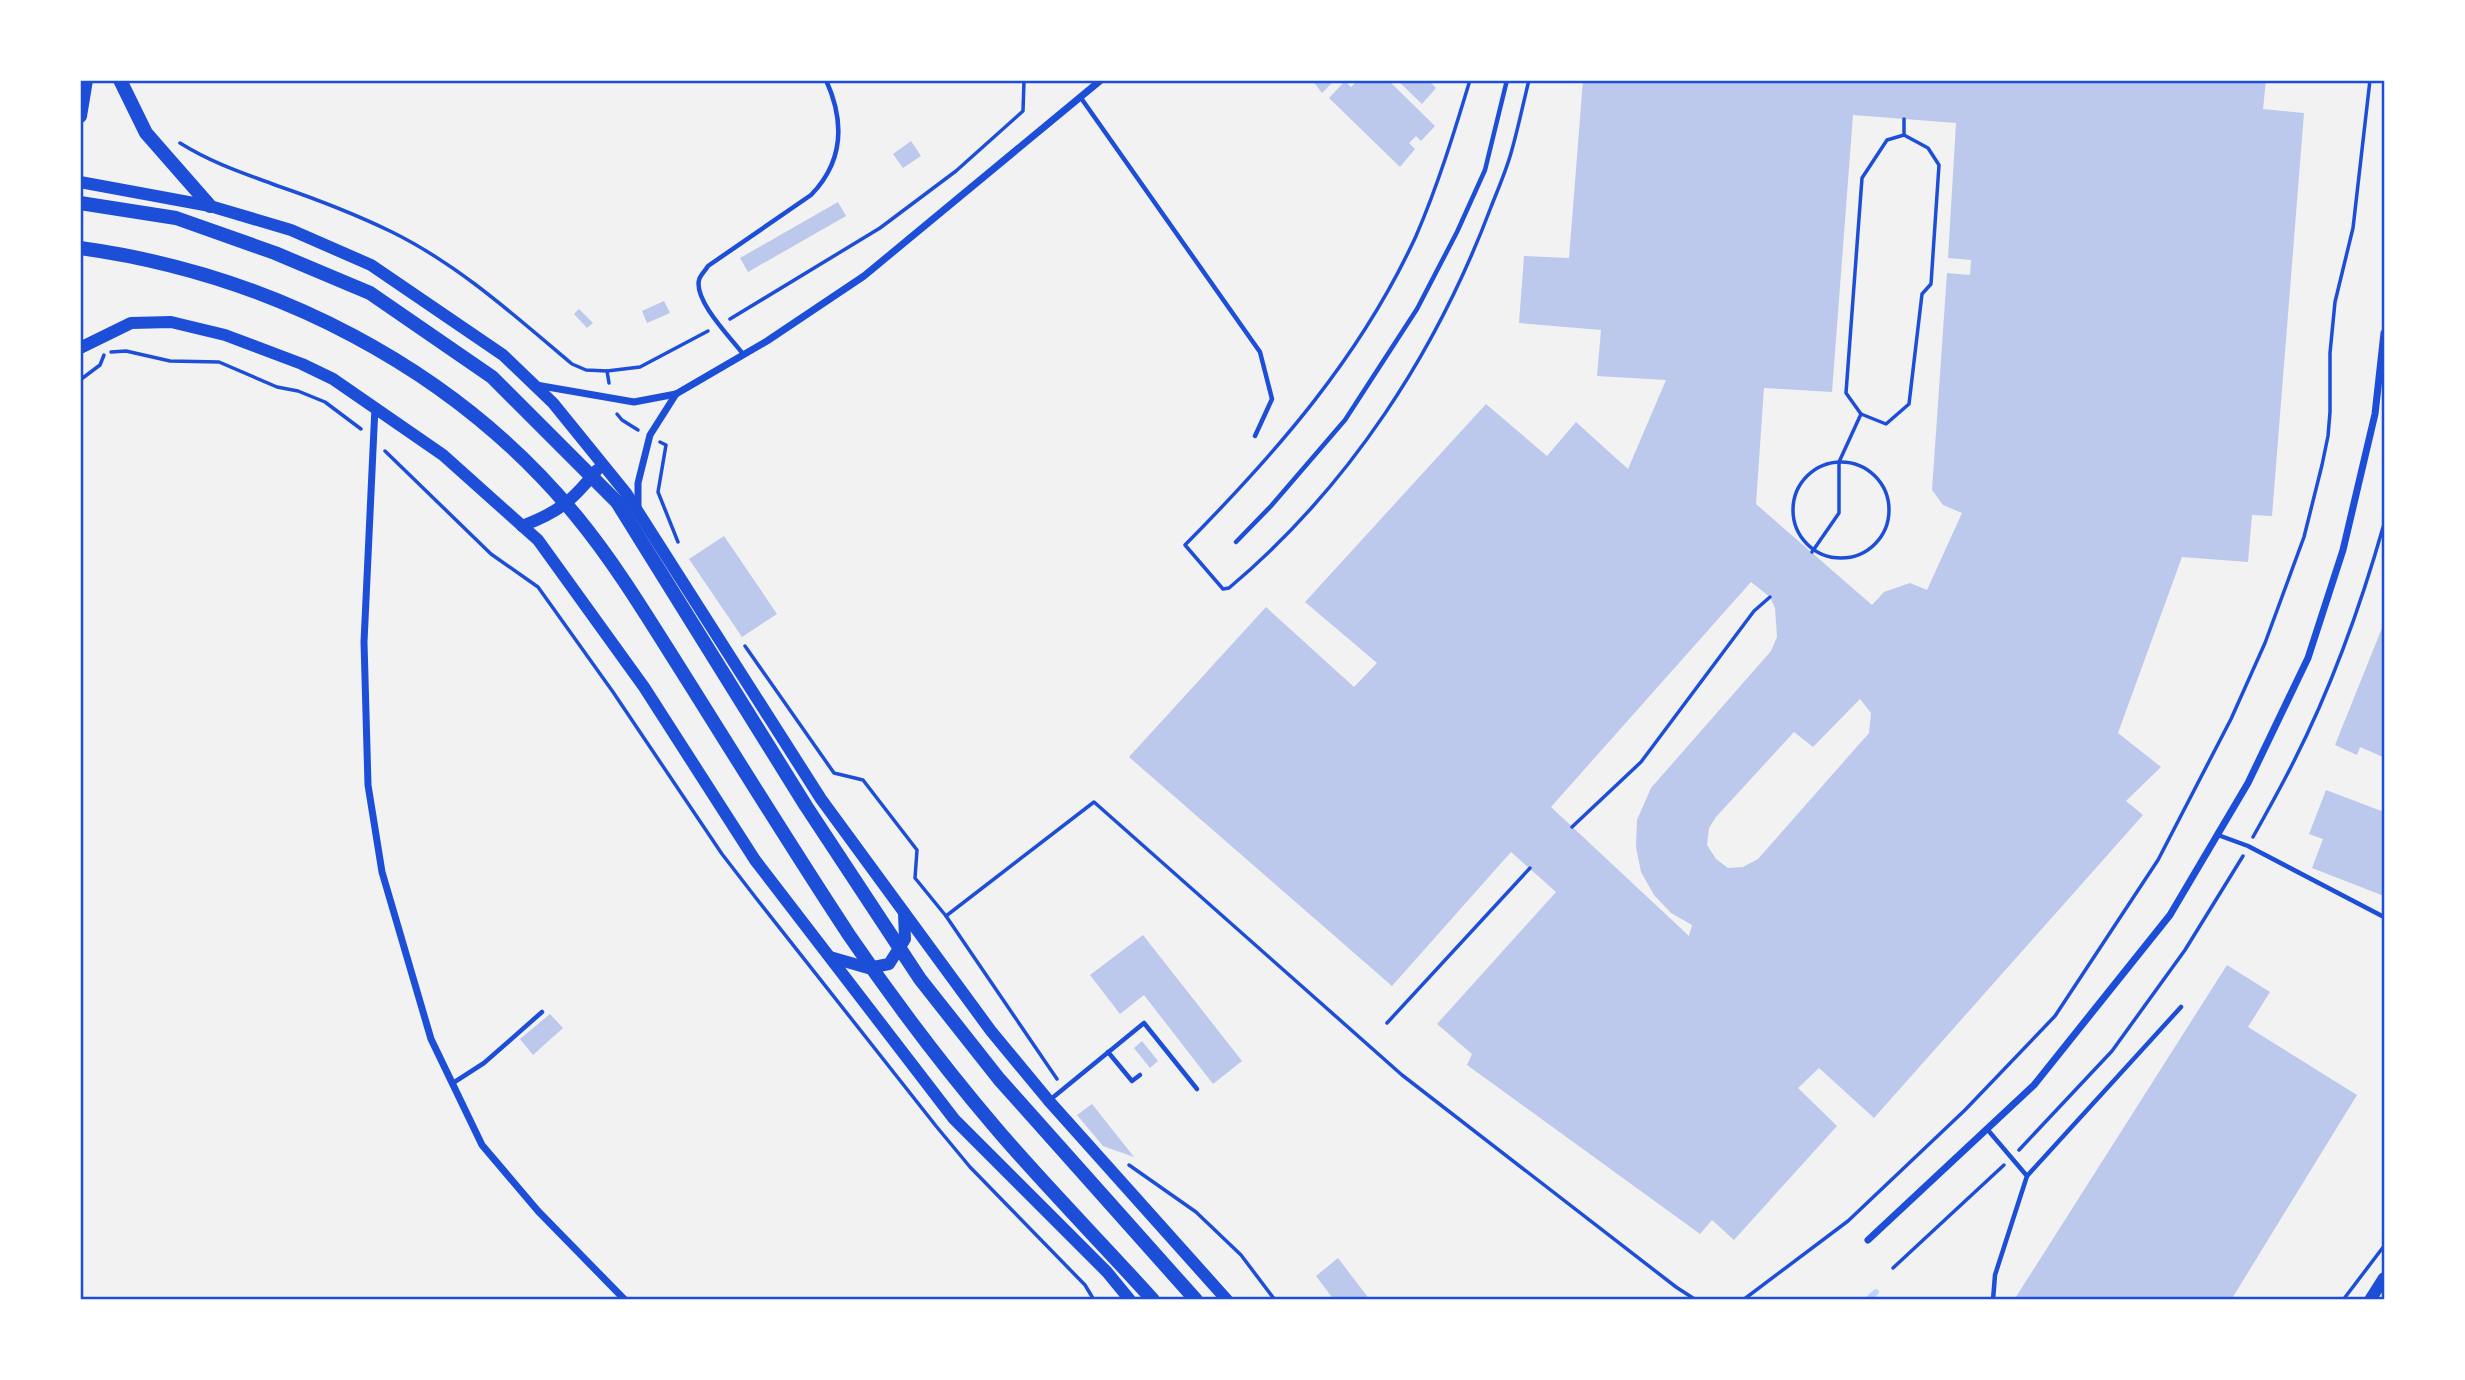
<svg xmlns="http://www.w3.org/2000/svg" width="2465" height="1380" viewBox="0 0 2465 1380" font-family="'Varela Round',sans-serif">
<rect width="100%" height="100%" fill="#f2f2f2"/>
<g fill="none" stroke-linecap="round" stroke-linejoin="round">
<polyline stroke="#bfd3fe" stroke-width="6" points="1867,1300 1876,1292"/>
</g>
<g fill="#bdc9ec" fill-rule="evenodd">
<polygon points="1312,80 1335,80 1322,93"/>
<polygon points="1358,80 1388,80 1435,126 1421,141 1416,136 1409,143 1415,149 1400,167 1329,98 1345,81 1351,87"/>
<polygon points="1397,80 1428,80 1436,88 1422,104"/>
<path d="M1583,80H2266L2263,109L2304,113L2272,516L2252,515L2248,562L2182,557L2118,733L2161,767L2126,801L2143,815L1874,1118L1819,1068L1798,1088L1837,1126L1734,1240L1712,1220L1700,1234L1467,1065L1472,1054L1437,1024L1556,892L1511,852L1392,986L1129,757L1266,607L1354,687L1377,663L1305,602L1486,404L1547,456L1576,422L1628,469L1666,380L1597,376L1601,330L1519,323L1524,256L1569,258ZM1853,115L1956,123L1948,258L1971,260L1970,275L1947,273L1932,490L1943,505L1962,513L1927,590L1910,583L1884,592L1872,605L1756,504L1764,388L1832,392ZM1751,582L1770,597L1775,608L1777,637L1771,651L1651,788L1637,820L1636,847L1641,872L1654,895L1671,913L1692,925L1689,936L1551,807ZM1860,699L1871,713L1869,733L1758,859L1743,867L1728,868L1716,859L1707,845L1709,828L1716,817L1794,732L1813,747Z"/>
<polygon points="911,141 921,156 903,168 893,154"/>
<polygon points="838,202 846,216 748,272 740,258"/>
<polygon points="664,301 670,313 647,323 642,311"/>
<polygon points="579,309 593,323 587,328 574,314"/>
<polygon points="724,536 777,614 742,637 689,559"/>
<polygon points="2384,623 2384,753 2383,757 2360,747 2357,755 2335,745"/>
<polygon points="2326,790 2384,812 2384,896 2312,868 2323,839 2309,834"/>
<polygon points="1143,935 1242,1061 1213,1084 1144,995 1120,1014 1090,975"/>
<polygon points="2227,965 2270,992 2248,1027 2357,1095 2231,1300 2014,1300"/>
<polygon points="550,1014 563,1028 533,1055 520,1039"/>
<polygon points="1142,1041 1158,1061 1150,1068 1134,1048"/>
<polygon points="1092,1104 1134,1157 1103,1146 1077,1115"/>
<polygon points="1338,1258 1370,1300 1334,1300 1316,1276"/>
</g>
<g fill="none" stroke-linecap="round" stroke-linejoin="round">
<g stroke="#1d4ed8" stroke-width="3.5">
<path d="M1470,80C1454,133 1438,185 1416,236C1361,356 1277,452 1185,545L1223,589L1229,588C1349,487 1436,353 1491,207C1498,189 1506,171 1511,153C1518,129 1523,104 1529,80"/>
<polygon points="1904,135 1928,148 1939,165 1931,284 1922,294 1909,404 1886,424 1861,414 1846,393 1862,178 1887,140"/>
<polyline points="1904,135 1904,119"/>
<path d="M180,143C212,163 243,173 278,186C316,199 355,214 392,232C459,265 515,316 572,364L586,370L607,371L609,383"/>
<polyline points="730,319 880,228 956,171 1023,111 1024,81"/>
<polyline points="111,352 126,351 170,361 219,362 277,387 298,391 325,402 361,429"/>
<polyline points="607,371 640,367 708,331"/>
<polyline points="80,380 100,365 104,355"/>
<polyline points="617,414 622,420 638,430"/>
<polyline points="660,442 666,445 658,492 678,542"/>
<polyline points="385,451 491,554 538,587 613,692 722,854 756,898 936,1126 970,1167 1085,1285 1094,1300"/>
<circle cx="1841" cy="510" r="48"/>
<polyline points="1812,552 1839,513 1839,462 1861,414"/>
<polyline points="745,646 834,773 863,780 917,850 915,878 946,916 1057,1079"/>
<polyline points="1572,827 1641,762 1754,611 1770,597"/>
<path d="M2253,837C2267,812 2281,787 2294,761C2332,686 2361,605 2384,524"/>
<polyline points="946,916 1094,802 1402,1075 1676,1287 1696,1300"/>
<polyline points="1387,1023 1530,868"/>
<polyline points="2019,1150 2112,1051 2185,950 2243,856"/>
<polyline points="1129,1165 1196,1212 1241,1255 1275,1300"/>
<polyline points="1893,1268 2004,1165"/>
<polyline points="1743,1300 1848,1221 1965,1110 2055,1016 2158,860 2231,719 2265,643 2304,537 2322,465 2328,436 2330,412 2330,353 2335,302 2353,228 2370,80"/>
<polyline points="2343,1300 2384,1246"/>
</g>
<g stroke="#1d4ed8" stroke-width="4.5">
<polyline points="1081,98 1260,352 1272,399 1255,436"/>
<path d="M743,354C731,338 694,301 699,280C700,275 706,270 708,266L811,195C844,161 845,122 826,80"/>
<polyline points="1236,542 1271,506 1345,420 1417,309 1457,232 1485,170 1507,80"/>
<polyline points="2218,835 2248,846 2384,917"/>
<polyline points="1108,1052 1132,1081 1140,1075"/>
<polyline points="453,1083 484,1063 542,1012"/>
<polyline points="1051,1099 1144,1023 1197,1089"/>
<polyline points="1987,1129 2027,1176 1995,1275 1993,1300"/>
<polyline points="2027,1176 2181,1007"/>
</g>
<g stroke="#1d4ed8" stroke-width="7">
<polyline points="536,385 634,402 676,394 767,341 864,276 1101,80"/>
<polyline points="375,407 364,642 368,785 382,872 431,1039 482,1145 538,1211 625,1300"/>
<polyline points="638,507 638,483 650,435 676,394"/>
<polyline points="1868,1240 2034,1085 2170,915 2248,783 2308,658 2343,550 2375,414 2384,333"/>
</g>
<g stroke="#1d4ed8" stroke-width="12">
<polyline points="80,182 210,206 291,230 371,265 503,355 553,403 626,493 821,799 991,1031 1049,1101 1227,1300"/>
<polyline points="80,348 131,323 171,322 225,335 302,364 333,379 443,455 538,540 644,687 755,860 954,1119 1107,1272 1130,1300"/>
<path d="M522,526C559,512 572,501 597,470"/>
<polyline points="830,957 868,968 889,964 905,939 904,913"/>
<polyline points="2370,1300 2384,1278"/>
</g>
<g stroke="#1d4ed8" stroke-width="14">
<polyline points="120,80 146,133 210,206"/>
<polyline points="80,116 86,80"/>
<polyline points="80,203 176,218 275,253 370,293 492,377 617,502 806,806 920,979 999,1079 1196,1300"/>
<path d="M80,248C270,274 454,367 577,517C618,567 651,623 686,678C740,764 793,850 849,935C894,1001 943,1066 995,1127C1046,1187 1101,1242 1153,1300"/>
</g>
</g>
<rect width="2465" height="1380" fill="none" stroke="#ffffff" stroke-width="164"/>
<rect x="82" y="82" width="2301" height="1216" fill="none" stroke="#1d4ed8" stroke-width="2.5"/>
</svg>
